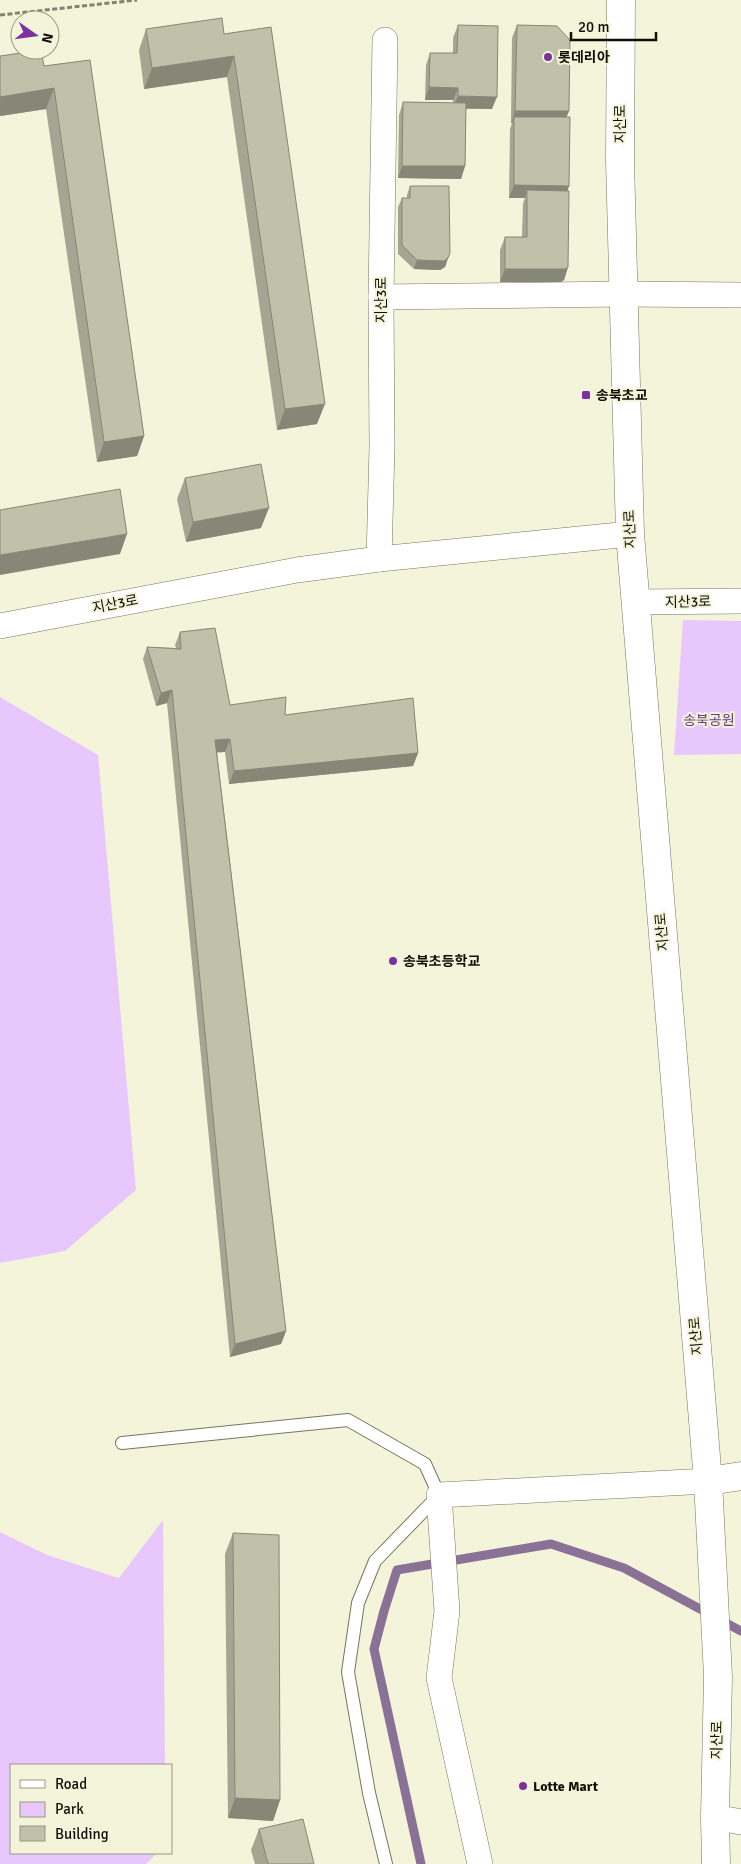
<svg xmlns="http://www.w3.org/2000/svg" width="741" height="1864" viewBox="0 0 741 1864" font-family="Signika,'Noto Sans KR',sans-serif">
<rect width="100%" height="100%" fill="#f3f4da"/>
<g fill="#e8c8fc">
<polygon points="683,620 741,621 741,754 674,755"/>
<polygon points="0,697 98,755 136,1190 65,1251 0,1263"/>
<polygon points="163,1520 165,1765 11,1765 11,1853 157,1853 146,1864 0,1864 0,1532 47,1555 119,1578"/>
</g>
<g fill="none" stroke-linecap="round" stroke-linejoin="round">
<polyline stroke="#8a7196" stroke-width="9" points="421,1864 374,1649 384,1611 397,1570 551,1544 624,1568 741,1631"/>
<defs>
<polyline id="lane" points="122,1443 348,1420 425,1464 439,1495 375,1561 358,1603 348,1672 369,1793 386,1864"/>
<g id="street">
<polyline points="381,297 623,294 741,295"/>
<polyline points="379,559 382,447 381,297 385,40"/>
<polyline points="635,602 741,601"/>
<polyline points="0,626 297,570 379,559 630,534"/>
<polyline points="715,1817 741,1822"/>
<polyline points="480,1864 439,1678 447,1611 439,1495 708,1481"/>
</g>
<g id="secondary">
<polyline points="621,0 620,161 630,534 708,1481 718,1676 715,1817 716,1864"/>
<polyline points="708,1481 741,1476"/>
</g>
</defs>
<use href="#lane" stroke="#757660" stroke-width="14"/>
<use href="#street" stroke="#757660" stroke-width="26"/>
<use href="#secondary" stroke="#757660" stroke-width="29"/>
<polyline stroke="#828372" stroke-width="3" stroke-dasharray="5 2.5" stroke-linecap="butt" points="0,15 137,0"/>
<use href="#lane" stroke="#fff" stroke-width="12"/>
<use href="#street" stroke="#fff" stroke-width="25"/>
<use href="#secondary" stroke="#fff" stroke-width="28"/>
</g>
<g fill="#a5a691">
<polygon points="458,25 492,109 466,109 465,166 461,179 398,178 399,115 403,102 453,103 453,100 425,100 426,65 430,53 453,53 453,38"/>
<polygon points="517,25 567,117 569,186 567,191 568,267 564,280 561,282 500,282 500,250 505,237 522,237 523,203 525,198 509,198 510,129 512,123 511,123 512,38"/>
<polygon points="271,27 317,424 277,430 227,77 144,89 139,50 146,29 224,34"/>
<polygon points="0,56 44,66 90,60 144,436 137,456 97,462 46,109 0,116"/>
<polygon points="410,186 448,258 445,267 440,270 414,269 398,254 398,207 402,198 407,198 407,195"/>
<polygon points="185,478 261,528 186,542 177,499"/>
<polygon points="180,632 230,705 285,715 418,753 413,766 229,784 225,752 217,752 286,1331 281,1344 230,1357 167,703 156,706 143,659 147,647 176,648 175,645"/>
<polygon points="233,1533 280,1800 273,1821 228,1818 225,1554"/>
<polygon points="259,1829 314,1864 255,1864 251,1850"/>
</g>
<g fill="#868776">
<polygon points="234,56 227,77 144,89 152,68"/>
<polygon points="429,87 458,88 453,100 425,100"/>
<polygon points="54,88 46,109 0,116 0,97"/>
<polygon points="458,96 497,97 492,109 453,108"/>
<polygon points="515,111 569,111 564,124 514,117 512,123 511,123"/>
<polygon points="402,166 465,166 461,179 398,178"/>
<polygon points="514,185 569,186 565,198 527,190 525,198 509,198"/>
<polygon points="448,258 445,267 440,270 414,269 417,260"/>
<polygon points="568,267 564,280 561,282 500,282 505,269"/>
<polygon points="325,404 317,424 277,430 285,409"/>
<polygon points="144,436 137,456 97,462 104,442"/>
<polygon points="269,508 261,528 186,542 193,522"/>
<polygon points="127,534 120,554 0,575 0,555"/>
<polygon points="172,690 167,703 156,706 161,693"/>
<polygon points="230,739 225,752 210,753 215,740"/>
<polygon points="418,753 413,766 229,784 234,771"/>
<polygon points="286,1331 281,1344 230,1357 235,1344"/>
<polygon points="235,1798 280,1800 273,1821 228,1818"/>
</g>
<g fill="#c0c1a9" stroke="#868776">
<polygon points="222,18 224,34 271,27 325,404 285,409 234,56 152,68 146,29"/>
<polygon points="458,25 498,26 497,97 458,96 458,88 429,87 430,53 457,53"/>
<polygon points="517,25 557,26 570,40 569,111 515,111"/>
<polygon points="41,50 44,66 90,60 144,436 104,442 54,88 0,97 0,56"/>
<polygon points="403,102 466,103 465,166 402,166"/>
<polygon points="514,117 570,117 569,186 514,185"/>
<polygon points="410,186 449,186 450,253 448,258 444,261 417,260 402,245 402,198 410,198"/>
<polygon points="527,190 569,191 568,267 565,269 505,269 505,237 527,237"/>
<polygon points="261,464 269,508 193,522 185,478"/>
<polygon points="120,489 127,534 0,555 0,510"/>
<polygon points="215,628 230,705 286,697 285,715 413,698 418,753 234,771 230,739 215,740 286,1331 235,1344 172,690 161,693 147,647 181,649 180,632"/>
<polygon points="233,1533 279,1535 280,1800 235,1798"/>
<polygon points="303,1819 314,1864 268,1864 259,1829"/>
</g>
<g fill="#7c30a2" stroke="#f3f4da" stroke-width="2">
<circle cx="548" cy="57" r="5"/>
<rect x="581" y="390" width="10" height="10" rx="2.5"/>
<circle cx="393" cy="961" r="5"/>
<circle cx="523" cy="1786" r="5"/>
</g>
<g text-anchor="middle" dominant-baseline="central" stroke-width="4" stroke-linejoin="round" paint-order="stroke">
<g font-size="14" font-weight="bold" fill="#0f0f07" stroke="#f3f4da" text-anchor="start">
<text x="558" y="57">롯데리아</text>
<text x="596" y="395">송북초교</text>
<text x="403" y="961">송북초등학교</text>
<text x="533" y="1786">Lotte Mart</text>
</g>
<g font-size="14" fill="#0f0f07" stroke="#f3f4da">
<text transform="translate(620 124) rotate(-90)">지산로</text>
<text transform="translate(381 300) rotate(-90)">지산3로</text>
<text transform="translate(630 529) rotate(-92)">지산로</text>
<text transform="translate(688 602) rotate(-1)">지산3로</text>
<text transform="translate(115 604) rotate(-11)">지산3로</text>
<text transform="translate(662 932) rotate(-95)">지산로</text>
<text transform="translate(696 1336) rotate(-95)">지산로</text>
<text transform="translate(717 1740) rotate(-89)">지산로</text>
</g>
<g font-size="14" fill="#663a7f" stroke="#f3f4da">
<text x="709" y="720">송북공원</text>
</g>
</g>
<rect x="10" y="1764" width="162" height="90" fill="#f3f4da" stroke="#989886"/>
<rect x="20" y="1780" width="25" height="8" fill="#ffffff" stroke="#989886"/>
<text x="55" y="1789" font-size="15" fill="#0f0f07">Road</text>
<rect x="20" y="1802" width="25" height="15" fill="#e8c8fc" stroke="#989886"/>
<text x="55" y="1814" font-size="15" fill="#0f0f07">Park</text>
<rect x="20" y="1826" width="25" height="15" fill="#c0c1a9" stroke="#989886"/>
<text x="55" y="1839" font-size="15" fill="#0f0f07">Building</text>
<g transform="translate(35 35) rotate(104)"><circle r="24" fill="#f3f4da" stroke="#989886"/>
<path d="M0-4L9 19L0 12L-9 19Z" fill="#7c30a2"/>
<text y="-8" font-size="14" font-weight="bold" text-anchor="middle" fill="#0f0f07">N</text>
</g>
<path d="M571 32v8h85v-8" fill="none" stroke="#0f0f07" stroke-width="2.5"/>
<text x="578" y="32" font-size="15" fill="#0f0f07" stroke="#f3f4da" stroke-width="4" paint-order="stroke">20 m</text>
</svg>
